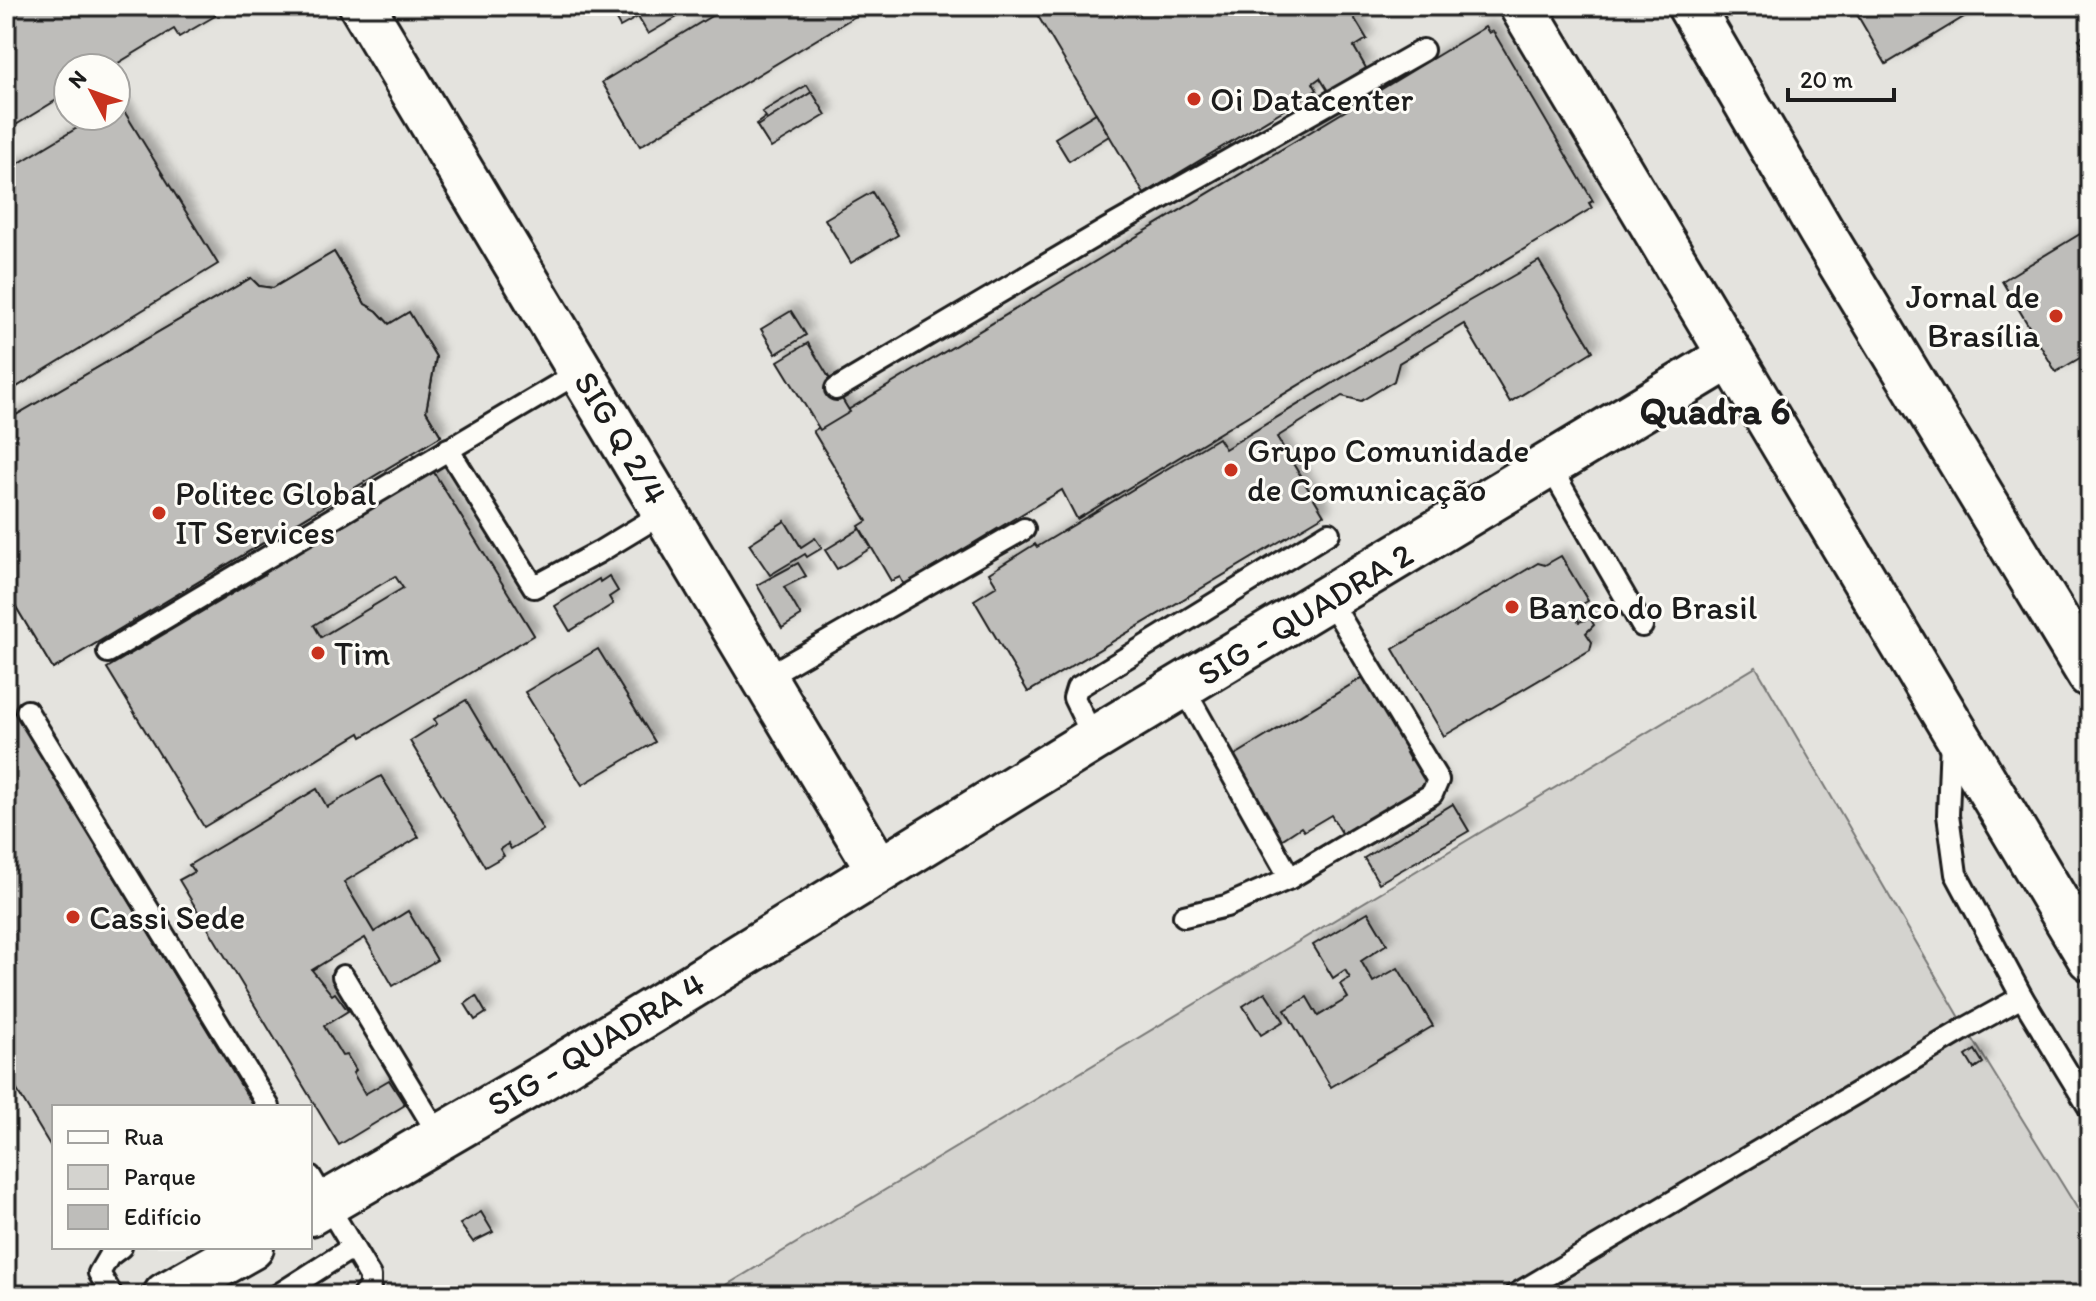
<svg xmlns="http://www.w3.org/2000/svg" width="2096" height="1301" viewBox="0 0 2096 1301" font-family="Itim,sans-serif">
<defs>
<filter id="shadow"><feDropShadow dx="7" dy="-7" stdDeviation="4" flood-color="#0004"/></filter>
</defs>
<rect width="100%" height="100%" fill="#f4f3ee"/>
<filter id="ink" filterUnits="userSpaceOnUse"><feTurbulence type="fractalNoise" baseFrequency=".0125" numOctaves="2"/><feDisplacementMap in="SourceGraphic" scale="16" xChannelSelector="R" yChannelSelector="G"/><feConvolveMatrix kernelMatrix="1 2 1 2 8 2 1 2 1" color-interpolation-filters="sRGB"/></filter>
<g filter="url(#ink)">
<path fill="#e4e3de" fill-rule="evenodd" d="M6,6H2090V1295H6ZM68,68H116V116H68ZM54,1107H310V1247H54Z"/>
<polygon fill="#d4d3cf" stroke="#787876" stroke-width="2" points="1756,667 1966,1028 2090,1229 2090,1295 710,1295"/>
<g fill="#bebdba" stroke="#1c1c1c" stroke-width="2" fill-rule="evenodd" filter="url(#shadow)">
<polygon points="6,6 209,6 215,16 179,37 174,29 110,68 68,68 68,93 6,131"/>
<polygon points="608,6 696,6 648,34 638,17 620,27"/>
<polygon points="728,6 872,6 640,146 602,82"/>
<polygon points="1032,6 1347,6 1367,39 1354,47 1366,68 1328,91 1320,78 1313,83 1317,90 1144,194"/>
<polygon points="1852,6 1982,6 1886,64"/>
<polygon points="1485,27 1489,33 1493,31 1593,201 1589,203 1592,208 1077,519 1062,490 904,585 900,577 891,581 859,526 867,521 813,431"/>
<polygon points="2090,32 2090,89 2081,74 2088,69 2085,64 2088,63 2079,48 2083,45 2079,39"/>
<polygon points="807,85 822,110 768,143 756,124 766,117 762,112"/>
<polygon points="812,92 826,115 771,148 757,126"/>
<polygon points="119,103 218,264 15,388 6,373 6,171 97,116 116,116 116,105"/>
<polygon points="1096,113 1109,136 1069,161 1055,138"/>
<polygon points="872,192 898,235 851,263 825,219"/>
<polygon points="2090,228 2090,352 2056,372 2002,281"/>
<path d="M334,252L365,304L377,311L389,324L409,312L436,357L426,411L441,436L53,669L6,590V421L251,278L259,286L273,288ZM182,321L186,332L182,344L113,386L103,368ZM129,616L131,620L90,646L87,642Z"/>
<polygon points="334,252 365,304 377,311 389,324 409,312 436,357 426,411 441,436 53,669 6,590 6,421 251,278 259,286 273,288"/>
<polygon points="1539,261 1593,351 1510,402 1464,324 1399,363 1394,381 1361,401 1342,396 1277,437 1324,515 1028,692 974,600 997,586 989,573 1035,544 1037,547 1218,438 1225,449 1455,309"/>
<polygon points="791,311 806,335 776,354 761,329"/>
<polygon points="808,343 850,412 820,430 778,361"/>
<path d="M430,466L534,635L362,737L360,733L204,827L107,668L265,574L262,567ZM395,576L403,588L321,637L314,625Z"/>
<polygon points="785,521 801,547 815,538 822,548 807,557 805,554 770,575 749,544"/>
<polygon points="860,529 871,548 837,569 825,550"/>
<polygon points="1561,556 1588,601 1572,610 1579,622 1590,618 1594,625 1586,633 1592,642 1590,650 1444,736 1393,649 1538,563 1545,565"/>
<polygon points="798,563 806,576 784,587 801,616 782,628 757,585"/>
<polygon points="609,576 618,591 609,597 613,604 570,631 555,606 599,579 600,582"/>
<polygon points="598,649 655,742 582,785 525,692"/>
<polygon points="1372,672 1417,747 1406,753 1410,760 1421,753 1445,791 1351,848 1331,815 1304,831 1301,827 1278,842 1227,760"/>
<polygon points="466,700 543,830 511,849 508,844 500,849 504,856 485,867 410,741 437,724 434,719"/>
<polygon points="15,712 206,1028 254,1107 54,1107 54,1152 6,1072 6,718"/>
<polygon points="381,776 419,837 344,882 374,932 408,911 437,960 393,986 365,938 312,970 332,995 335,993 348,1011 324,1026 342,1056 347,1055 356,1070 353,1073 365,1094 389,1080 405,1105 339,1145 179,880 194,872 189,865 317,789 327,807"/>
<polygon points="1453,804 1469,831 1379,883 1364,858"/>
<polygon points="1368,912 1387,944 1361,961 1373,982 1398,968 1433,1026 1331,1087 1285,1010 1307,997 1318,1016 1348,998 1340,984 1350,978 1345,970 1333,978 1313,945"/>
<polygon points="1265,992 1284,1021 1261,1035 1243,1006"/>
<polygon points="476,996 486,1013 475,1020 465,1004"/>
<polygon points="1975,1050 1983,1063 1974,1069 1966,1056"/>
<polygon points="481,1212 493,1232 473,1242 460,1224"/>
</g>
<g fill="none" stroke-linecap="round" stroke-linejoin="round">
<defs>
<g id="service">
<polyline points="836,389 1107,229 1423,50"/>
<polyline points="448,449 534,587 599,552 665,512"/>
<polyline points="1549,465 1642,626"/>
<polyline points="108,652 581,371"/>
<polyline points="764,678 1024,529"/>
<polyline points="1183,687 1290,878 1432,794 1438,780 1329,599"/>
<polyline points="27,711 269,1107"/>
<polyline points="1094,739 1074,698 1077,688 1329,533"/>
<polyline points="1951,739 1948,815 1956,874 2022,997 2090,1109"/>
<polyline points="1184,916 1226,906 1290,878"/>
<polyline points="343,976 440,1137"/>
<polyline points="310,1176 370,1276 370,1287 363,1295"/>
<polyline points="112,1295 99,1273 109,1256 121,1247"/>
<polyline points="278,1295 353,1247"/>
<polyline points="1515,1295 1966,1028 2022,997"/>
</g>
<g id="tertiary">
<polyline points="362,6 879,870"/>
<polyline points="310,1213 552,1072 1094,739 1730,356"/>
<polyline points="166,1295 251,1247"/>
</g>
<g id="primary">
<polyline points="1522,6 2090,958"/>
<polyline points="1690,6 1821,231 2090,675"/>
</g>
</defs>
<use href="#service" stroke="#1c1c1c" stroke-width="26"/>
<use href="#tertiary" stroke="#1c1c1c" stroke-width="50"/>
<use href="#primary" stroke="#1c1c1c" stroke-width="50"/>
<use href="#service" stroke="#fdfcf7" stroke-width="20"/>
<use href="#tertiary" stroke="#fdfcf7" stroke-width="44"/>
<use href="#primary" stroke="#fdfcf7" stroke-width="44"/>
</g>
</g>
<g fill="#c8321e" stroke="#fdfcf7" stroke-width="3">
<circle cx="1194" cy="99" r="8"/>
<circle cx="2056" cy="316" r="8"/>
<circle cx="1231" cy="470" r="8"/>
<circle cx="159" cy="513" r="8"/>
<circle cx="1512" cy="607" r="8"/>
<circle cx="318" cy="653" r="8"/>
<circle cx="73" cy="917" r="8"/>
</g>
<g text-anchor="middle" dominant-baseline="central" stroke-width="6" stroke-linejoin="round" paint-order="stroke">
<g font-size="34" fill="#1c1c1c" stroke="#fdfcf7" text-anchor="start">
<text x="1210" y="99">Oi Datacenter</text>
<text x="2040" y="296" text-anchor="end">Jornal de<tspan x="2040" dy="39">Brasília</tspan></text>
<text x="1247" y="450">Grupo Comunidade<tspan x="1247" dy="39">de Comunicação</tspan></text>
<text x="175" y="493">Politec Global<tspan x="175" dy="39">IT Services</tspan></text>
<text x="1528" y="607">Banco do Brasil</text>
<text x="334" y="653">Tim</text>
<text x="89" y="917">Cassi Sede</text>
</g>
<g font-size="34" fill="#1c1c1c" stroke="#fdfcf7">
<text transform="translate(621 438) rotate(59)">SIG Q 2/4</text>
<text transform="translate(1305 614) rotate(-31)">SIG - QUADRA 2</text>
<text transform="translate(596 1044) rotate(-31)">SIG - QUADRA 4</text>
</g>
<g font-size="38" font-weight="bold" fill="#1c1c1c" stroke="#fdfcf7">
<text x="1715" y="411">Quadra 6</text>
</g>
</g>
<rect width="2096" height="1301" fill="none" stroke="#fdfcf7" stroke-width="32"/>
<rect x="16" y="16" width="2064" height="1269" fill="none" stroke="#1c1c1c" stroke-width="3" filter="url(#ink)"/>
<rect x="52" y="1105" width="260" height="144" fill="#fdfcf7" stroke="#a3a29f" stroke-width="2"/>
<rect x="68" y="1131" width="40" height="12" fill="#fdfcf7" stroke="#a3a29f" stroke-width="2"/>
<text x="124" y="1145" font-size="24" fill="#1c1c1c">Rua</text>
<rect x="68" y="1165" width="40" height="24" fill="#d4d3cf" stroke="#a3a29f" stroke-width="2"/>
<text x="124" y="1185" font-size="24" fill="#1c1c1c">Parque</text>
<rect x="68" y="1205" width="40" height="24" fill="#bebdba" stroke="#a3a29f" stroke-width="2"/>
<text x="124" y="1225" font-size="24" fill="#1c1c1c">Edifício</text>
<g transform="translate(92 92) rotate(311)"><circle r="38" fill="#fdfcf7" stroke="#a3a29f" stroke-width="2"/>
<path d="M0-6L14 30L0 20L-14 30Z" fill="#c8321e"/>
<text y="-12" font-size="22" font-weight="bold" text-anchor="middle" fill="#1c1c1c">N</text>
</g>
<path d="M1788 88v12h106v-12" fill="none" stroke="#1c1c1c" stroke-width="4"/>
<text x="1800" y="88" font-size="24" fill="#1c1c1c" stroke="#fdfcf7" stroke-width="6" paint-order="stroke">20 m</text>
</svg>
